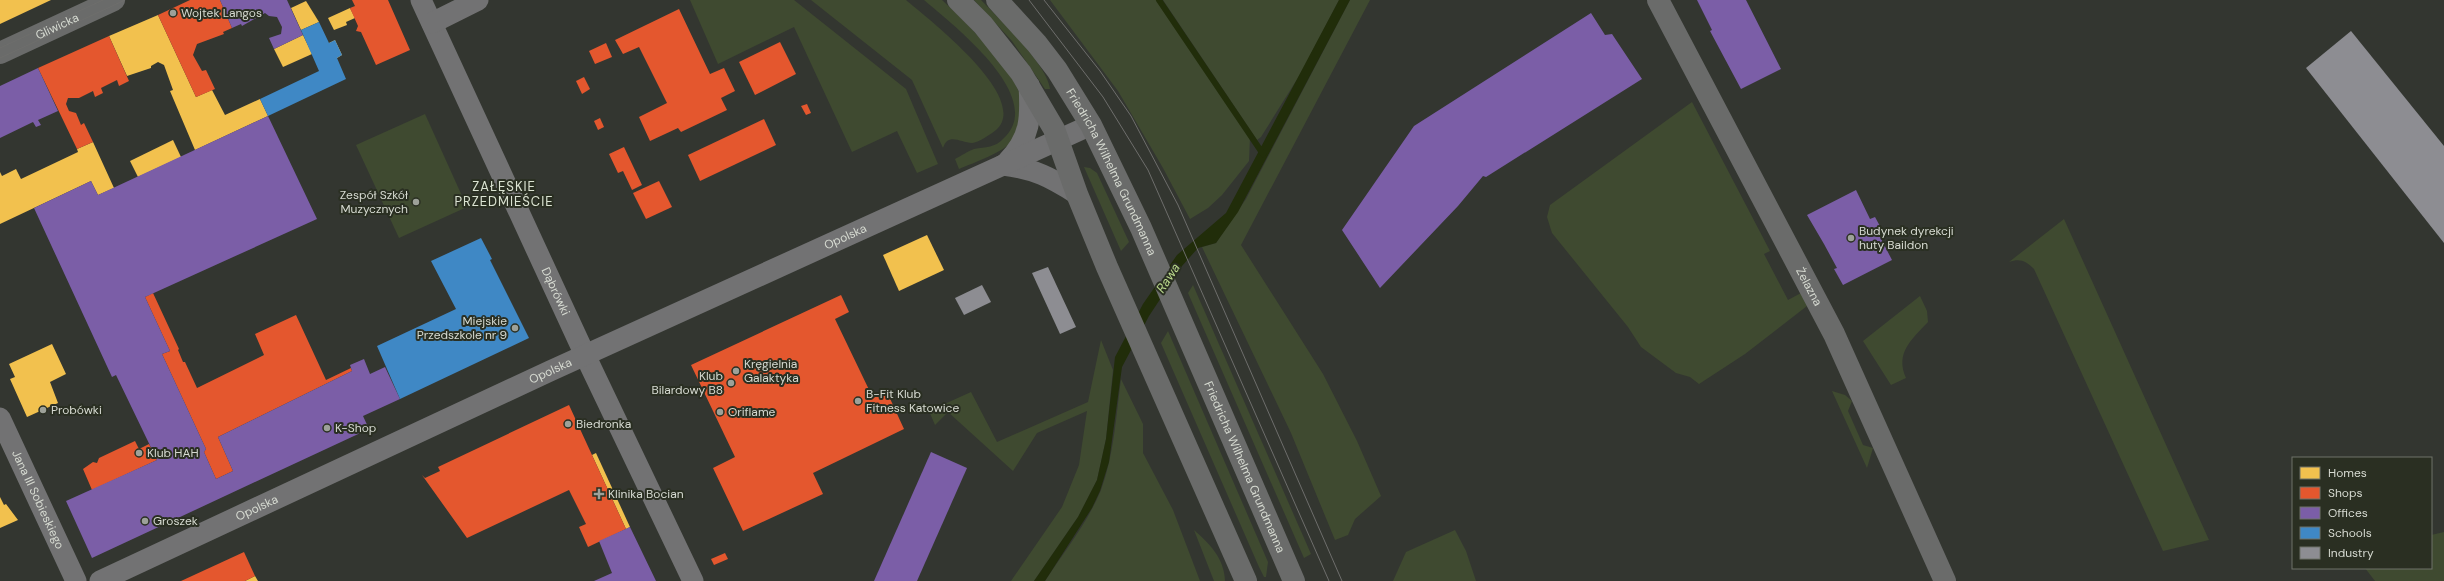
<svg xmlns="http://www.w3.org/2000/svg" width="2444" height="581" viewBox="0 0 2444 581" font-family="'DM Sans',sans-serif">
<rect width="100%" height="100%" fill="#333630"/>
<g fill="#3f4a30">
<polygon points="690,0 794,0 906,89 938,164 917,173 897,131 852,152 794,27 718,64"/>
<path d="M811,0H906C928,19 1032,98 996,130C991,134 978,143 972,143C961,143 948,132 943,148L912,80Z"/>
<path d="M924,0H942C967,23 1009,65 1021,96C1024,107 1019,131 1013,140C1005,152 973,163 959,169L955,159C961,156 968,151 974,149C986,147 995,148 1004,138C1047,97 953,25 924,0Z"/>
<path d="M974,0H981C999,19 1047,64 1050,89H1045L1012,41Z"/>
<polygon points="1050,0 1156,0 1250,137 1249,161 1222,195 1208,208 1190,219 1163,168 1118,91"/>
<polygon points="1163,0 1339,0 1301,73 1261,137 1257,140"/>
<polygon points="1350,0 1370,0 1241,245 1323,374 1357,441 1381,496 1355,519 1348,535 1335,540 1291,433 1202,247 1216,243 1246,199"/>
<polygon points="1692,102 1770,251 1764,254 1788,300 1801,293 1807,306 1745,354 1699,384 1690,377 1676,373 1641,347 1628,327 1552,233 1547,217 1550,205"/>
<polygon points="425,114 467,207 399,238 356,145"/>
<polygon points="1084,167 1090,168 1097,173 1129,242 1121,251"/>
<path d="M2064,219L2209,540L2163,551L2034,269C2026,261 2020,258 2009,262Z"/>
<polygon points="1193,285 1311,554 1304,558 1188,293"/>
<path d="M1920,296L1927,311L1928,322C1911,340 1895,353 1906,378L1891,385L1863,341Z"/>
<polygon points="1168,331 1268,562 1266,577 1264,577 1259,567 1161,343"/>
<polygon points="1101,340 1113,370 1106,439 1097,480 1078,517 1034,581 1011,581 1062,507 1079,465 1087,411 1037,433 1013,471 948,412 935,425 929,411 971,392 997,442 1088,402"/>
<path d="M1121,379L1143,424V453L1173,510L1200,581H1045C1064,552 1088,522 1101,490C1114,455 1116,416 1121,379Z"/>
<polygon points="1832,391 1845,395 1852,401 1848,411 1863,445 1873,448 1867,468"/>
<path d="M1194,530C1210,544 1224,558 1225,581H1214Z"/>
<polygon points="1455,530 1466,551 1476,581 1393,581 1406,552"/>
<polygon points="2444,532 2444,581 2375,581 2365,568 2431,568 2431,535"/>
</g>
<polygon fill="#212d0a" points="1339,0 1350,0 1238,212 1216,243 1198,248 1182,266 1149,316 1122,367 1109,462 1100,491 1092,508 1045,581 1034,581 1078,517 1097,480 1106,439 1115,357 1143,304 1177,255 1226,213"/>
<g fill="#f2c14e">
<polygon points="0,0 51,0 0,24"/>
<polygon points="306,1 319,22 301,30 291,8"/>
<polygon points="350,8 355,18 346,22 347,25 334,30 328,18"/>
<polygon points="158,15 196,97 212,90 225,115 260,99 268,116 195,150 170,91 173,90 164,65 158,62 151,66 151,68 127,76 109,36"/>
<polygon points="303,35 312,54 283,67 274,49"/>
<polygon points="335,40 342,55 337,58 329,43"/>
<polygon points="173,140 181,157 138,177 130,161"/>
<polygon points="93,142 114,188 98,195 91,181 0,224 0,172 2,176 16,169 21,179 78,152 77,149"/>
<polygon points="927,235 944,270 899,291 883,255"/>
<polygon points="52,344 66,374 50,382 58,403 27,417 10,379 15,377 9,364"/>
<polygon points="596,453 630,527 626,529 592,455"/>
<polygon points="0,497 4,505 6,504 18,520 0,528"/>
<polygon points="255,576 258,581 245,581"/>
</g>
<g fill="#e4572e">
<polygon points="190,0 220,0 232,28 223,32 224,34 197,44 193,55 202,71 206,70 215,89 196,97 158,15"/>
<polygon points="352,0 388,0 410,50 376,65 361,32 356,31 358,26 350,8 355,6"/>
<polygon points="679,9 710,74 724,68 735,91 721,98 727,110 681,132 678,128 650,141 639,117 667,103 639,47 623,54 615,40"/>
<polygon points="109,36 129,81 119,86 117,80 101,88 103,93 95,97 93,91 79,98 68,98 66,104 69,111 76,113 81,125 84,123 93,142 77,149 38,68"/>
<polygon points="780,42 796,74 755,95 739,62"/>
<polygon points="606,43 612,57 595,64 589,51"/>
<polygon points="584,77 590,89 582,94 576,81"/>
<polygon points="807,104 811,113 806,115 801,106"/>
<polygon points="600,118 604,127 598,130 594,121"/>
<polygon points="764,119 776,145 700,181 688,155"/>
<polygon points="624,147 642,185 632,190 623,171 618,173 609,154"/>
<polygon points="659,181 672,207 646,219 633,193"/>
<polygon points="153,293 179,349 178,350 183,362 185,362 197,388 264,355 255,334 296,315 326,380 351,368 352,371 218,437 233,471 216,479 204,452 206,449 162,354 170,351 145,297"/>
<polygon points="841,295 849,312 835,319 873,398 887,392 904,429 813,473 823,494 743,531 713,468 735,457 691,365"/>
<polygon points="569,405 626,529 588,547 579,527 586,524 569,490 467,538 422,475 425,478 440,471 438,467"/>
<polygon points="135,441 139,449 149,444 157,460 92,490 83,469 93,462 97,463 99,458"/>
<polygon points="244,552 255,576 245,581 181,581"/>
<polygon points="725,553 728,559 714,565 711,559"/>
</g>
<g fill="#7b5ea7">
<polygon points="220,0 287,0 303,35 274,49 269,38 281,34 282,27 277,17 269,16 265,13 242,26 241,24 232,28"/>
<polygon points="1697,0 1746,0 1781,69 1741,89 1710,31 1712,30"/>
<polygon points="1591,13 1605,35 1612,34 1642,79 1486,177 1483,176 1458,206 1380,288 1342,230 1414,126"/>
<polygon points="38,68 58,111 38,120 41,125 36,127 33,122 0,138 0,86"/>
<polygon points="268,116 317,219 145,297 170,351 162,354 206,449 204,452 216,479 233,471 218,437 352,371 350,365 364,359 370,374 385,367 400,399 363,416 369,429 92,558 66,501 157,460 116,375 112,377 34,208 91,181 98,195"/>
<polygon points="1856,190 1870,219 1875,217 1881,228 1877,231 1892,260 1843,285 1834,269 1837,268 1824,244 1807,215"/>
<polygon points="931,452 967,468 917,581 874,581"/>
<polygon points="630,527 656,581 594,581 612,573 599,541"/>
</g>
<g fill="#3f88c5">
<polygon points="319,22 329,43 335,40 342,55 337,58 346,79 268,116 260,99 319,71 301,30"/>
<polygon points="481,238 492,259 490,260 529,338 400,399 377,346 456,309 431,261"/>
</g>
<g fill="#8d8d92">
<polygon points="2351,31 2444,146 2444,243 2306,68"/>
<polygon points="1048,267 1076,327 1060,334 1032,273"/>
<polygon points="982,285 991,302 964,315 955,298"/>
</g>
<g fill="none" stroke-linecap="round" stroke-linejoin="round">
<polyline stroke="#212d0a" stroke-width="6" points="1159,0 1263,154"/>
<g stroke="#727273" stroke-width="21">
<path id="s1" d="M421,0L585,355L693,581"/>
<polyline points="432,23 478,0"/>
<path d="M1007,162C1031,137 1031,118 1029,85"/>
<path d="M1003,165C1035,169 1050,177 1077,194"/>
<path id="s2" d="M0,418L76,581"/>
<path id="s3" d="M100,581L550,371L1091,125"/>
</g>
<g stroke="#6a6b6a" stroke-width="22">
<polyline points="958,0 983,25 1021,73 1054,129 1077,194 1107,267 1246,581"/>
<path id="s4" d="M997,0L1037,44L1057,70L1091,125L1141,228L1294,581"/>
<path id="s5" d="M1658,0L1834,334L1945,581"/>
<path id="s6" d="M0,53L114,0"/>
</g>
<g stroke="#6e6e6c" stroke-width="1">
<polyline points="1029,0 1103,97 1148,170 1329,581"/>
<polyline points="1044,0 1100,71 1131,116 1178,205 1342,581"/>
<polyline points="0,48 103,0"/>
<polyline points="0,58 125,0"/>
</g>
</g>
<g fill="#9da199" stroke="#2a2f22" stroke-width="1.5">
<circle cx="173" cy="13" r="4"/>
<circle cx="416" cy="202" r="4"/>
<circle cx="1851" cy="238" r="4"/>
<circle cx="515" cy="328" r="4"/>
<circle cx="736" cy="371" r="4"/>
<circle cx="731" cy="383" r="4"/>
<circle cx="858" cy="401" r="4"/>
<circle cx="43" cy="410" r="4"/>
<circle cx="720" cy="412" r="4"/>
<circle cx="568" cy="424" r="4"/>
<circle cx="327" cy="428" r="4"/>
<circle cx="139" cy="453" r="4"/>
<path d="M597 488h4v4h4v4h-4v4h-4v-4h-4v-4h4z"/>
<circle cx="145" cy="521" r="4"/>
</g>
<g text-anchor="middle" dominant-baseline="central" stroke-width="4" stroke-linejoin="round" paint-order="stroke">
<g font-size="12" fill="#d6dad1" stroke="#2a2f22" text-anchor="start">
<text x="181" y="13">Wojtek Langos</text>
<text x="408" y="195" text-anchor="end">Zespół Szkół<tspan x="408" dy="14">Muzycznych</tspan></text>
<text x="1859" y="231">Budynek dyrekcji<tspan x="1859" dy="14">huty Baildon</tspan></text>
<text x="507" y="321" text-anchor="end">Miejskie<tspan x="507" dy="14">Przedszkole nr 9</tspan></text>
<text x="744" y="364">Kręgielnia<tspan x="744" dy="14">Galaktyka</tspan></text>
<text x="723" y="376" text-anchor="end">Klub<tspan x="723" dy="14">Bilardowy B8</tspan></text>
<text x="866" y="394">B-Fit Klub<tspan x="866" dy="14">Fitness Katowice</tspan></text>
<text x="51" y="410">Probówki</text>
<text x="728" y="412">Oriflame</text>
<text x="576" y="424">Biedronka</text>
<text x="335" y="428">K-Shop</text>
<text x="147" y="453">Klub HAH</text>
<text x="608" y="494">Klinika Bocian</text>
<text x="153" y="521">Groszek</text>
</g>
<g font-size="12" fill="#d6dad1" stroke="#2a2f22">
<text stroke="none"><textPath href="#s6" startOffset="63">Gliwicka</textPath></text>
<text stroke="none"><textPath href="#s4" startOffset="208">Friedricha Wilhelma Grundmanna</textPath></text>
<text stroke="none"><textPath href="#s3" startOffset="821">Opolska</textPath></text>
<text stroke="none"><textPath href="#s5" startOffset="324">Żelazna</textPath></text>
<text stroke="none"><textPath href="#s1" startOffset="321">Dąbrówki</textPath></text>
<text stroke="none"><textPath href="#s3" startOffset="497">Opolska</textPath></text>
<text stroke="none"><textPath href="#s4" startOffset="532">Friedricha Wilhelma Grundmanna</textPath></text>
<text stroke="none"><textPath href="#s2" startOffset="90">Jana III Sobieskiego</textPath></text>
<text stroke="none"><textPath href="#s3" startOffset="173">Opolska</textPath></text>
</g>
<g font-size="13" letter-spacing="1" fill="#dbe3d2" stroke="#2a2f22">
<text x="504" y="186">ZAŁĘSKIE<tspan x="504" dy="15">PRZEDMIEŚCIE</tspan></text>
</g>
<g font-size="13" font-style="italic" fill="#bad98c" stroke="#2a2f22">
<text transform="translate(1168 278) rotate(-57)">Rawa</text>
</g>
</g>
<rect x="2292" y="457" width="140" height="112" fill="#2a2f22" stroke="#6f7368"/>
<rect x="2300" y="467" width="20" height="12" fill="#f2c14e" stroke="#6f7368"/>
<text x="2328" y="477" font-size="12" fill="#d6dad1">Homes</text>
<rect x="2300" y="487" width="20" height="12" fill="#e4572e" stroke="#6f7368"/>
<text x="2328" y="497" font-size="12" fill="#d6dad1">Shops</text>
<rect x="2300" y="507" width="20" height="12" fill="#7b5ea7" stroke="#6f7368"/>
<text x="2328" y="517" font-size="12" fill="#d6dad1">Offices</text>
<rect x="2300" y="527" width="20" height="12" fill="#3f88c5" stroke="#6f7368"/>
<text x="2328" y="537" font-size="12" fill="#d6dad1">Schools</text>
<rect x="2300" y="547" width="20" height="12" fill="#8d8d92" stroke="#6f7368"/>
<text x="2328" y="557" font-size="12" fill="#d6dad1">Industry</text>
</svg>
